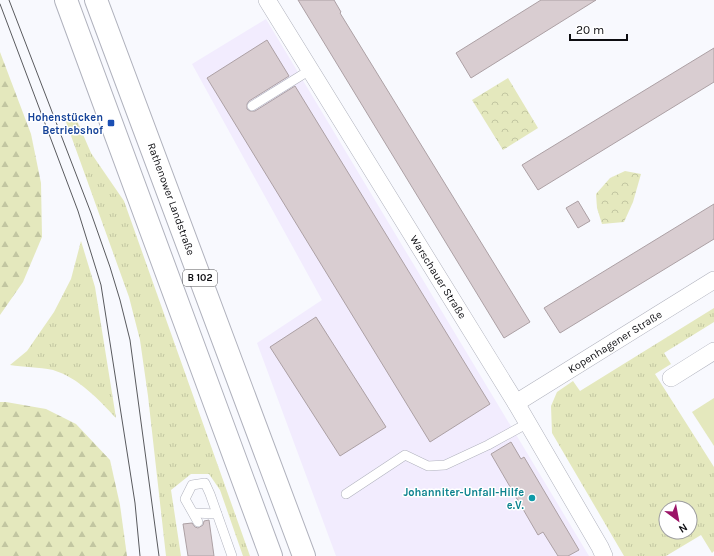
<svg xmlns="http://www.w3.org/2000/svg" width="714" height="556" viewBox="0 0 714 556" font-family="Karla,sans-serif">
<defs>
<pattern id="grass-tufts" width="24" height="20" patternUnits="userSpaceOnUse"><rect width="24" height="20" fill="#e4e8bd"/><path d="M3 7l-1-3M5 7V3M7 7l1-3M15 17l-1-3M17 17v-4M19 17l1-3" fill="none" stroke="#c2c6a1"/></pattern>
<pattern id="forest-firs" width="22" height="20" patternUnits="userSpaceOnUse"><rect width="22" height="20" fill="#e4e8bd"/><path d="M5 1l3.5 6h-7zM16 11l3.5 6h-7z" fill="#c2c6a1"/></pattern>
<pattern id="park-crowns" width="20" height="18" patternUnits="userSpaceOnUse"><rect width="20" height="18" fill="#e4e8bd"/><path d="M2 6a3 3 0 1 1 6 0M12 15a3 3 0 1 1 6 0" fill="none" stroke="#c2c6a1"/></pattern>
</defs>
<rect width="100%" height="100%" fill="#f8f9fe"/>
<polygon fill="#f2ecfe" points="266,19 589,556 336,556 257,343 322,300 192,64"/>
<g fill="url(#grass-tufts)" fill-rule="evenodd">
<polygon points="75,116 91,153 124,201 250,556 243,556 220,490 209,474 191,474 171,490 181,556 166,556 148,396 140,340 129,297 65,119"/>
<path d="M81,241L95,287L116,418C98,399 79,378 53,370C39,367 23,367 10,365L27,351L54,312L71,279Z"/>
<path d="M714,308V322L664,353L671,364L655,374L714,467V551L712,553L701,535L666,556H624L552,433L551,406L557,392L573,381L580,391ZM666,508H690V532H666Z"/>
</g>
<g fill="url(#forest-firs)">
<polygon points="0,52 31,134 41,183 42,237 23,282 0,315"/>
<polygon points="0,402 6,402 46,409 76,424 110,460 120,505 127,556 0,556"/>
</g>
<g fill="url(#park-crowns)">
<polygon points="508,78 538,128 503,150 472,100"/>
<polygon points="625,171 641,174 633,202 624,222 602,224 597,208 596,194 610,178"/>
</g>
<polygon fill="#e4e8bd" points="714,398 714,446 692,412"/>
<g fill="#d9cdd1" stroke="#aca0a4">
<polygon points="298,0 334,0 341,12 340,13 530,322 504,338"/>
<polygon points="541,0 596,0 471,78 456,53"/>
<polygon points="267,40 289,76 249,101 247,104 247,109 250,111 255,111 295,86 490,404 430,442 207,78"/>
<polygon points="714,48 714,82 538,190 522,165"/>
<polygon points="578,201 590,221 578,228 566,208"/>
<polygon points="714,204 714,239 560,333 544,308"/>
<polygon points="316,317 386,427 340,456 270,347"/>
<polygon points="511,442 521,459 524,457 579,550 568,556 558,556 543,532 538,535 491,454"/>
<polygon points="209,520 214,556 188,556 183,524 192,523 195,527 198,528 203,525 204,521"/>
</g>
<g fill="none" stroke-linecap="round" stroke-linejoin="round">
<defs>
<g id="lane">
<polyline points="252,106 310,70"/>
<polyline points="346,494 405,455 428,466 445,465 488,445 528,423"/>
<polyline points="194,513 217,514"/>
<polyline points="198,522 185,499 192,485 205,483 210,494 232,556"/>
</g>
<g id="street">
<polyline points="267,0 516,403 600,547 604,556"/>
<polyline points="671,378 714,351"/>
<polyline points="516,403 714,280"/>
</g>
<g id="primary">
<polyline points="66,0 271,556"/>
<polyline points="96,0 304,556"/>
</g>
</defs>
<use href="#lane" stroke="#b0b2bd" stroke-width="10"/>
<use href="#street" stroke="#b0b2bd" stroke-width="18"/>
<use href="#primary" stroke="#b0b2bd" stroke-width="24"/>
<use href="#lane" stroke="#fff" stroke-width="9"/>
<use href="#street" stroke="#fff" stroke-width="17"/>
<use href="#primary" stroke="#fff" stroke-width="22"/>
<g stroke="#595a5e" stroke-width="1">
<polyline points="9,0 91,213 110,267 120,300 130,340 159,556"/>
<polyline points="0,4 78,211 101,285 135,503 140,556"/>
</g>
</g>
<rect fill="#1a4fb4" stroke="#fff" stroke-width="1.5" x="107" y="119" width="8" height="8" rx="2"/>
<circle fill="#0f9aa8" stroke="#fff" stroke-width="1.5" cx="532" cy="498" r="4"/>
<g text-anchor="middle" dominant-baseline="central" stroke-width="3" stroke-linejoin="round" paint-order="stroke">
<rect fill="#fff" stroke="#565658" stroke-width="1" x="183" y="270" width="34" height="16" rx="3"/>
<g font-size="10" font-weight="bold" fill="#0d0d11">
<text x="200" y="278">B 102</text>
</g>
<g font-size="11" font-weight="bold" fill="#164399" stroke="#fff" text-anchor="end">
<text x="103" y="117">Hohenstücken<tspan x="103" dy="13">Betriebshof</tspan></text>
</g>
<g font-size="11" fill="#0d0d11" stroke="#fff">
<text transform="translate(171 199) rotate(70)">Rathenower Landstraße</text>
<text transform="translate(438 277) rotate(58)">Warschauer Straße</text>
<text transform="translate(615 342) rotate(-32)">Kopenhagener Straße</text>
</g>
<g font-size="11" font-weight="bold" fill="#0d838f" stroke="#fff" text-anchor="end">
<text x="524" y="492">Johanniter-Unfall-Hilfe<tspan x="524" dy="13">e.V.</tspan></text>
</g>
</g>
<g transform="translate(678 520) rotate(148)"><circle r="19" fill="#ffffff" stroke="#9e9ea0"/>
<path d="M0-3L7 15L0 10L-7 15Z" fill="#9b1467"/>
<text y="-6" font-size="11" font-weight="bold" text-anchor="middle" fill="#0d0d11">N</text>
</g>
<path d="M570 34v6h57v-6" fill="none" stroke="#0d0d11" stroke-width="2"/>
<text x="576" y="34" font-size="12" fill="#0d0d11" stroke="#ffffff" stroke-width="3" paint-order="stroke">20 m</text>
</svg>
